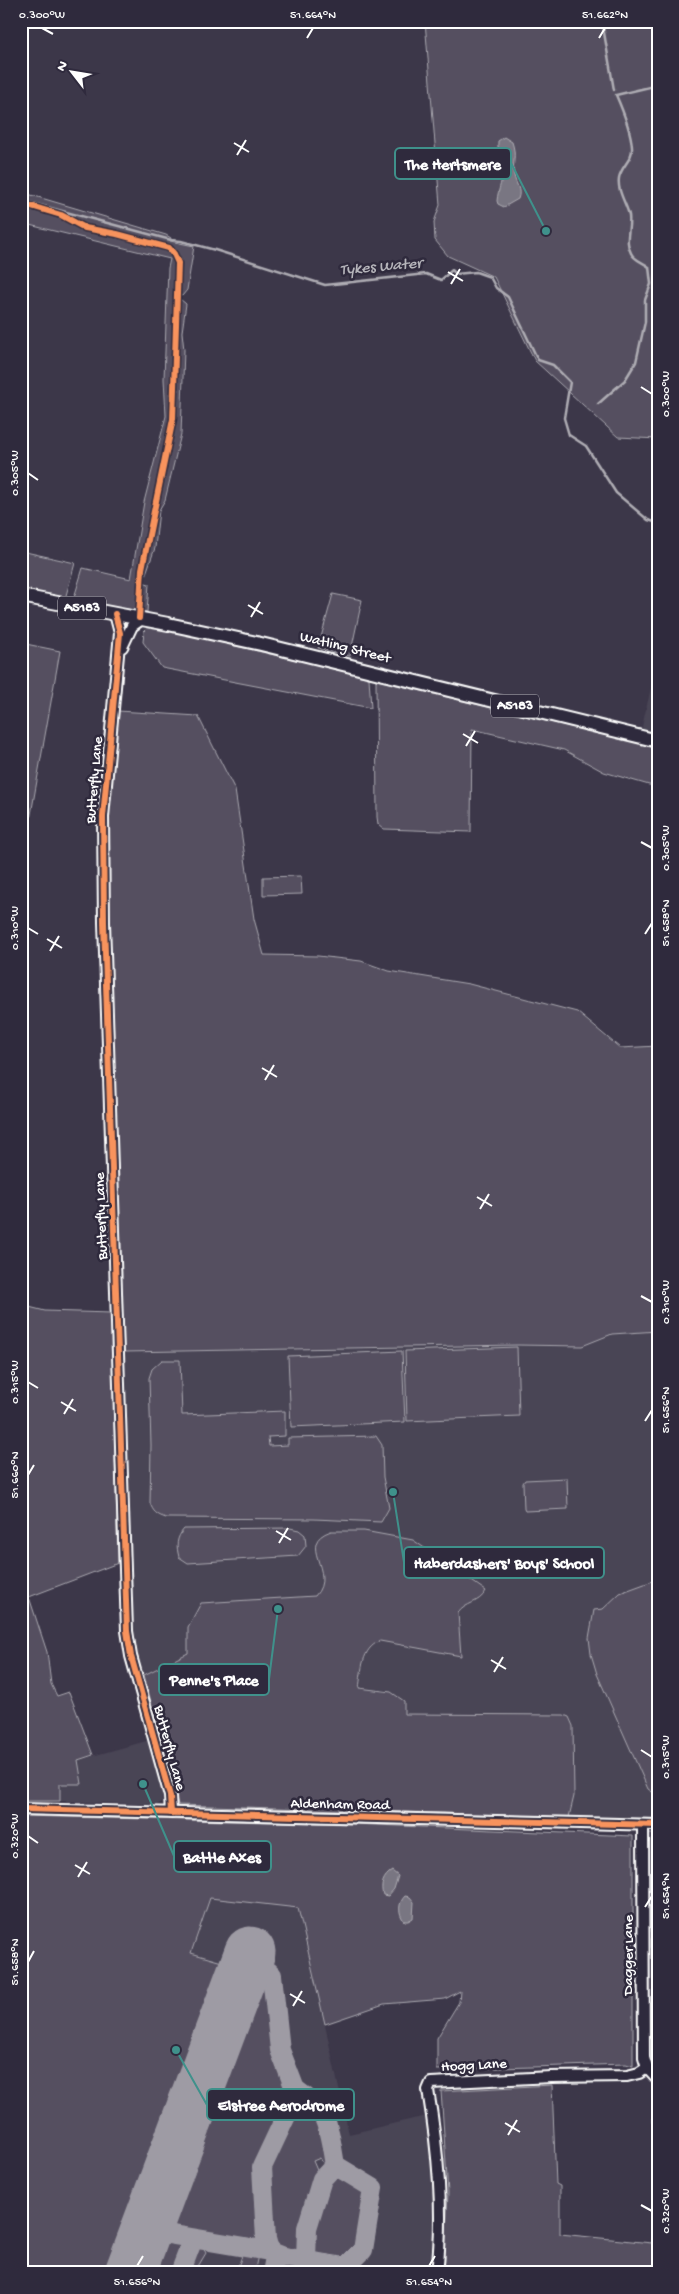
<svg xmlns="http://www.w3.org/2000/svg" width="679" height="2294" viewBox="0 0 679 2294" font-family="'Gochi Hand',sans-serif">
<rect width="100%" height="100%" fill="#3c3749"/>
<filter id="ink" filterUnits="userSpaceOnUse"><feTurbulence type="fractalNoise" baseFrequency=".02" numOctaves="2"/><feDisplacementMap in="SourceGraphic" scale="10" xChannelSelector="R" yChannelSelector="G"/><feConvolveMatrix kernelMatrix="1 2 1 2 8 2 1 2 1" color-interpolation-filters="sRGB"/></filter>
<g filter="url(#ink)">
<g fill="#494455">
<polygon points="652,683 658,684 658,735 641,731"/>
<polygon points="658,1331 658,1820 178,1805 132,1633 124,1352 517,1345 582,1346 612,1334"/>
<polygon points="150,1740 165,1792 162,1802 157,1805 60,1801 59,1784 82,1784 78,1760"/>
<polygon points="353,1824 460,1991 445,1999 384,2004 325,2025 349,2134 426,2116 430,2135 434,2186 433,2257 429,2273 21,2273 21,1978"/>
</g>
<g fill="#555060" stroke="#aaa8b0">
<polygon points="425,21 658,21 658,439 618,437 535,361 494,277 448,256 435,240 434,222 440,205"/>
<path d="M21,192L166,235L171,238L170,241L194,246L187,290L182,296L179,295C180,278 184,258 169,246L86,227L55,211L21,202Z"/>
<polygon points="21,206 60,217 84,230 168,250 173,254 177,268 172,418 140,570 141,582 156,497 175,418 178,299 180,299 186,304 182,332 184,350 181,434 165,500 159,510 155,548 143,582 149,584 147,612 73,601 83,568 131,579 144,502 166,416 164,379 168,268 170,259 21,223"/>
<polygon points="21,551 75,563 65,599 21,590"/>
<polygon points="333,594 362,600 350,656 318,648"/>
<polygon points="149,626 314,664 369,678 371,708 162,668 143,642 144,631"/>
<polygon points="21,643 60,651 27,837 21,836"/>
<polygon points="376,680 658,748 658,786 649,785 604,772 564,750 472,729 471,832 384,829 378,824 377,817"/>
<polygon points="118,711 198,716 235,790 254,919 264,955 318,956 361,961 389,971 469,984 577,1012 620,1048 658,1046 658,1331 612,1334 582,1346 517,1345 124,1352 109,913 108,816"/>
<polygon points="301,876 302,894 263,895 263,877"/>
<polygon points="21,1305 45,1311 111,1313 118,1563 29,1597 47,1652 51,1684 57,1696 69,1692 93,1755 78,1760 82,1784 60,1784 60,1801 21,1801"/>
<polygon points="517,1347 519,1416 407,1421 405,1351"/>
<polygon points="402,1351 405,1422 291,1427 288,1356"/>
<path d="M162,1360H180L182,1415L285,1411V1436L268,1437L269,1446L288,1445V1438L376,1436L382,1445L383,1477L389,1508L381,1522L314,1519L166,1518C157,1515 153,1512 150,1503L151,1445L149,1378L152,1369Z"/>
<polygon points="567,1478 568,1509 525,1511 524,1509 523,1483 525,1480"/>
<path d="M290,1528L299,1530L305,1535L306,1546L298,1556L188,1563L179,1557C176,1546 176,1538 184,1529Z"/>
<path d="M331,1531H364L413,1540L486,1591C479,1604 466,1602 458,1613L461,1656L380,1641C361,1649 362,1670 359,1688L391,1692L404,1701V1714L564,1715L569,1717L573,1726L574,1796L569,1817L178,1805L144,1675L188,1653V1627L201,1603L315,1596C338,1571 294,1544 331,1531Z"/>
<polygon points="658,1579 658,1796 648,1789 597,1674 591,1654 589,1638 594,1610 603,1609 620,1593"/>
<polygon points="21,1816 353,1824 633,1836 633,2066 626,2064 437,2070 437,2038 459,2002 460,1991 445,1999 384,2004 325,2024 298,1908 210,1898 191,1953 222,1962 227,1968 112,2273 21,2273"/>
<polygon points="648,1834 658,1834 658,2070 650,2058"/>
<polygon points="268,1978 276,2056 290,2087 290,2094 258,2168 263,2244 175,2231 168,2227 168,2219 259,1980"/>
<polygon points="652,2082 658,2084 658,2273 444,2273 448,2193 441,2091 552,2085 556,2184 560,2186 560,2234 652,2243 655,2193"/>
<path d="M299,2098H302C320,2113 331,2143 329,2167L324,2165L320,2158L313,2161L319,2175L304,2225L303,2251L276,2246L270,2240L265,2203L266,2164Z"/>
<polygon points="334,2176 365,2191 357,2242 342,2257 310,2252 312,2226 326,2181 329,2177"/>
<polygon points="168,2241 202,2246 206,2253 194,2273 148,2273 157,2249"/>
<polygon points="243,2253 258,2255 254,2273 232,2273 239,2264"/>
</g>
<g fill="#797682" stroke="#afadb4">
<path d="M504,137L512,142C517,156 512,163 514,175C515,184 522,189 518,199L504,207L498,204L497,201C498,189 503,180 503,169C502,159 497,152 498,141Z"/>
<path d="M392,1871L398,1876L394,1889L388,1896L383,1895C380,1886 383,1876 392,1871Z"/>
<path d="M405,1896L410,1897L414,1902L413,1918L408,1921H404C398,1913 398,1903 405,1896Z"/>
</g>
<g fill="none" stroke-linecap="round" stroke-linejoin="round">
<g stroke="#afadb4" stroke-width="2.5">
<polyline points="602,21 614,90"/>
<polyline points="21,200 171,240 181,241 215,250 325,285 426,274 441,280 452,270 456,274 476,272 490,277 496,288 508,297 538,360 553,365 570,382 564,418 569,435 586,446 616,493 648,520 658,523"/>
<path d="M598,404L625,380L636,362L645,322V300L651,284L649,267C643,262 634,260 631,253C624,241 631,228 629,215C626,203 617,191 619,178C621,166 633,160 632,147C631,130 623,111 616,95L658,85"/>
</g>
<g stroke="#9e9ba4" stroke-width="20">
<path d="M242,1973C251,1963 263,1965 272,1975L280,2050L295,2089L293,2101L262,2167L266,2239L268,2246L275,2257L272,2273"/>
<path d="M295,2089C330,2113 328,2126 335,2165L373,2188L363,2250L345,2268"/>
<polyline points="152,2214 153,2225 162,2233 269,2251 284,2257 345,2268"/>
<polyline points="138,2249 148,2237 162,2233"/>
<polyline points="306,2260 307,2228 322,2179 335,2165"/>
<polyline points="180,2273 193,2239"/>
</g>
<polyline stroke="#9e9ba4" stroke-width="51" points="130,2273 250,1952"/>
<defs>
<g id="minor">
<polyline points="115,614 120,633 103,817 104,922 127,1631 131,1656 170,1796 171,1813"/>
<polyline points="122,647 132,626 142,619"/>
<polyline points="21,1809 658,1825"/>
<polyline points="643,1825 644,2058 647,2068 658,2080"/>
<path d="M437,2273C444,2211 438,2151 428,2090L431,2083L551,2077L627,2076L639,2073L647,2068"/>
</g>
<polyline id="major" points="21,596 168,624 261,644 658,741"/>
</defs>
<use href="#minor" stroke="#fff" stroke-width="14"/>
<use href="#major" stroke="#fff" stroke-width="16"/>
<use href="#minor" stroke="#2f2a3d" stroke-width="10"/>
<use href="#major" stroke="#2f2a3d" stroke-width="12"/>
<defs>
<g id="cycleway">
<polyline points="21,203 61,215 85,228 117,234 169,248 174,254 178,263 173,419 142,569 139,618"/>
<polyline points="115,614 120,633 103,817 104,922 127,1631 131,1656 170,1796 171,1813"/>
<polyline points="21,1809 658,1825"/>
</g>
</defs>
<use href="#cycleway" stroke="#2f2a3d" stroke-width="9"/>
<use href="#cycleway" stroke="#f8935d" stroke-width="6"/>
</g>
</g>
<path fill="none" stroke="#fff" stroke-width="2" d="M42,28L53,34M307,38L313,28M599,38L605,28M234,143L249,152M237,155L246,140M448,272L463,281M451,284L460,269M641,387L652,394M28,473L38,480M248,605L263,614M251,617L260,602M463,734L478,743M466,746L475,731M641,842L652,848M28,928L38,934M645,934L652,923M47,939L62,948M50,951L59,936M262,1068L277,1077M265,1080L274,1065M477,1197L492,1206M480,1209L489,1194M641,1296L652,1302M28,1382L38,1388M61,1402L76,1411M64,1414L73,1399M645,1421L652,1410M28,1475L34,1465M276,1531L291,1540M279,1543L288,1528M491,1660L506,1669M494,1672L503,1657M641,1750L652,1757M28,1836L38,1843M75,1865L90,1874M78,1877L87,1862M645,1907L652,1896M28,1962L34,1951M290,1994L305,2003M293,2006L302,1991M505,2123L520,2132M508,2135L517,2120M641,2205L652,2211M137,2266L143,2256M429,2266L435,2256"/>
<g text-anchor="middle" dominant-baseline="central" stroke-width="5" stroke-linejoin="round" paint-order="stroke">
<g fill="#2f2a3d" stroke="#c1bfc5" stroke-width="1">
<rect x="58" y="596.5" width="48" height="23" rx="4"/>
<rect x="491" y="694.5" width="48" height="23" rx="4"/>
</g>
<g font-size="14" font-weight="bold" fill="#fff">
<text x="82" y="608">A5183</text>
<text x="515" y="706">A5183</text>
</g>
<g font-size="15" fill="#fff" stroke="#2f2a3d">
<text transform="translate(345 648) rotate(14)">Watling Street</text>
<text transform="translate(95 780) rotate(-85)">Butterfly Lane</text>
<text transform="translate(102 1216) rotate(-92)">Butterfly Lane</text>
<text transform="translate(169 1748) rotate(75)">Butterfly Lane</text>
<text transform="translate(340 1805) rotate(1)">Aldenham Road</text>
<text transform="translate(629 1955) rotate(-90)">Dagger Lane</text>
<text transform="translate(474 2066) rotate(-3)">Hogg Lane</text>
</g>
<g font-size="16" font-style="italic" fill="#b5b4ba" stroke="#2f2a3d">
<text transform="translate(381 268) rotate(-5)">Tykes Water</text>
</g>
</g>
<path fill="none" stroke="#3f918b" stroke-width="2" d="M546 231L511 163M393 1492L404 1562M278 1609L269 1679M143 1784L174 1856M176 2050L207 2105"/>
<g fill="#3f918b" stroke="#2f2a3d" stroke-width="2">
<circle cx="546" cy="231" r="5"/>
<circle cx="393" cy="1492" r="5"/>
<circle cx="278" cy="1609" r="5"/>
<circle cx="143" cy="1784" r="5"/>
<circle cx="176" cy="2050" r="5"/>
</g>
<g fill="#2f2a3d" stroke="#3f918b" stroke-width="2">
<rect x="395" y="148" width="116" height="31" rx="5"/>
<rect x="404" y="1547" width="200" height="31" rx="5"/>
<rect x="159" y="1664" width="110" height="31" rx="5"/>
<rect x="174" y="1841" width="97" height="31" rx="5"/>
<rect x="207" y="2089" width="147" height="31" rx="5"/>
</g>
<g font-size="16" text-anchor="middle" font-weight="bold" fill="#fff">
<text x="453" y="169">The Hertsmere</text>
<text x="504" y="1568">Haberdashers' Boys' School</text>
<text x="214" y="1685">Penne's Place</text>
<text x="222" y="1862">Battle Axes</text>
<text x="281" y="2110">Elstree Aerodrome</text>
</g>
<rect width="679" height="2294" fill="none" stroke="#2f2a3d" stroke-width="55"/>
<g transform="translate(72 72) rotate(301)" stroke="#2f2a3d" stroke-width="4" paint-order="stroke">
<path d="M0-4L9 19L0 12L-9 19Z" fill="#ffffff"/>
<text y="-8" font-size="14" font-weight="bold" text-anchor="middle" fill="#ffffff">N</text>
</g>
<rect x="28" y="28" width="624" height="2238" fill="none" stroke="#fff" stroke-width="2"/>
<g font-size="12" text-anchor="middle" fill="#fff">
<text x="42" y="18">0.300°W</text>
<text x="313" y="18">51.664°N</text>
<text x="605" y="18">51.662°N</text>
<text transform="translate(665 394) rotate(-90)" y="4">0.300°W</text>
<text transform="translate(14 473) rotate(-90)" y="4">0.305°W</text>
<text transform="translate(665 848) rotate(-90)" y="4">0.305°W</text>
<text transform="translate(665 923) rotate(-90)" y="4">51.658°N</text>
<text transform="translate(14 928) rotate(-90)" y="4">0.310°W</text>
<text transform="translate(665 1302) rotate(-90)" y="4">0.310°W</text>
<text transform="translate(14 1382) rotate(-90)" y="4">0.315°W</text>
<text transform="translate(665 1410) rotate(-90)" y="4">51.656°N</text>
<text transform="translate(14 1475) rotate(-90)" y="4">51.660°N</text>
<text transform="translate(665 1757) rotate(-90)" y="4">0.315°W</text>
<text transform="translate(14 1836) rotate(-90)" y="4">0.320°W</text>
<text transform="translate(665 1896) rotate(-90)" y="4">51.654°N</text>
<text transform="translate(14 1962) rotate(-90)" y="4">51.658°N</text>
<text transform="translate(665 2211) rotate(-90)" y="4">0.320°W</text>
<text x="137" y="2285">51.656°N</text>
<text x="429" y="2285">51.654°N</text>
</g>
</svg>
